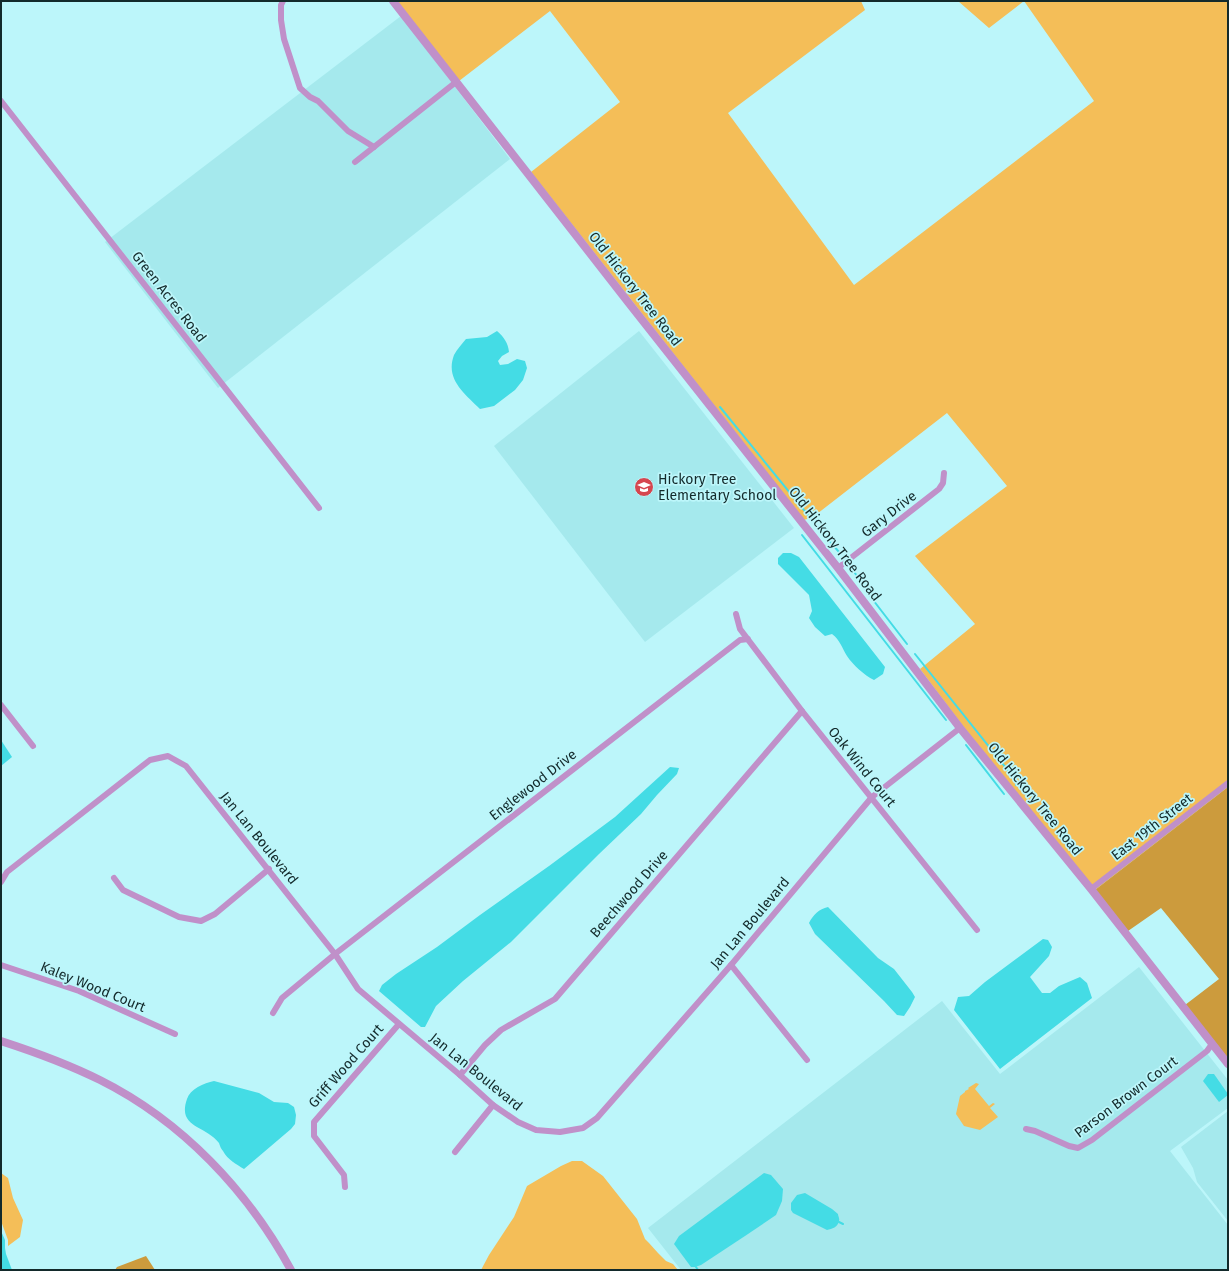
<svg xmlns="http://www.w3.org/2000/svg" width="1229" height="1271" viewBox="0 0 1229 1271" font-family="'Fira Sans',sans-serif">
<rect width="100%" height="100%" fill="#bcf6fa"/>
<g fill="#a5e9ed">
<polygon points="401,16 510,159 218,388 105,242"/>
<polygon points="639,331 794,528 645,642 494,446"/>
<polygon points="1139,967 1228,1080 1228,1108 1170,1151 1228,1225 1228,1270 681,1270 648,1228 942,1001 1000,1074"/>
<polygon points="1228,1111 1228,1221 1197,1182 1193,1168 1181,1147"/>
</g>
<g fill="#f4be58">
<polygon points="397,1 861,1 865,10 728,113 854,285 1094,101 1024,1 989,28 958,1 1228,1 1228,787 1095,890 963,726 920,669 975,624 915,556 1007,486 947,413 813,517 804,520 531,172 620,102 550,11 459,81"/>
<polygon points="976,1083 979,1084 975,1089 989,1106 993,1103 995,1104 990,1108 998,1117 980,1130 964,1126 956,1114 960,1096 965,1092 965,1091 969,1089 968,1088"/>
<polygon points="572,1161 582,1161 603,1176 637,1219 645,1239 649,1243 658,1253 666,1261 673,1264 678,1270 481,1270 489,1255 514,1217 527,1186 561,1166"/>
<polygon points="1,1173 8,1178 13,1198 23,1220 20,1237 8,1246 8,1240 1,1221"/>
</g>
<g fill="#cc9b3d">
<polygon points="1228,787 1228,1059 1185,1005 1219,979 1161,908 1128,931 1095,890"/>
<polygon points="146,1256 155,1270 115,1270 117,1267"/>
</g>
<g fill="#44dce5">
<path d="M497,331C504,337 508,343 509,352L502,356L498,361L500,365L508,364L517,359L525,361L527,368L523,380L515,390L494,406L480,409C464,393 445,379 454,355C457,349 462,344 466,339L487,337Z"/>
<path d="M783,553H791L799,557L885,667L883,674L874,680C864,675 853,665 847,656C842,648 840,640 832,634L825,636L815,627L809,618L812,611L809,595L778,564V558Z"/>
<polygon points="1,740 12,757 1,766"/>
<polygon points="670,767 679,768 677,774 657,795 641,814 599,854 511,942 463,981 436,1006 425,1027 421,1027 379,991 382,985 396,974 437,947 480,915 549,866 615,817"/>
<path d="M828,907L878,958L894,969L912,992L915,997L910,1007L904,1016L897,1015L884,1001L815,934L809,923C813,915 819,909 828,907Z"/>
<polygon points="1043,939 1048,940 1052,947 1049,956 1030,977 1042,993 1050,993 1059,986 1080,977 1087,983 1092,998 1000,1069 954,1010 958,997 969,996 985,982"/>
<polygon points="1208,1074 1214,1074 1228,1094 1228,1095 1219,1102 1203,1081"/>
<path d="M214,1081L259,1093L274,1102L288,1103L294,1107L296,1115L295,1124L291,1129L244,1169C236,1164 228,1160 223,1151C221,1149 220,1146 219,1143C205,1125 177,1128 187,1099C190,1089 204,1083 214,1081Z"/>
<polygon points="764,1173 771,1175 783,1189 782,1201 776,1215 745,1236 701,1265 695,1267 691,1267 674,1244 679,1236"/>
<path d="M805,1193L832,1209L838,1214C838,1216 840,1219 839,1221C838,1227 832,1229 827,1230L793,1213L791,1210V1203L797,1195Z"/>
<polygon points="1,1231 5,1240 5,1248 6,1254 12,1270 1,1270"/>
</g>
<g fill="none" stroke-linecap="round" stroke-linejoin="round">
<g stroke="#44dce5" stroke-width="2">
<polyline points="720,407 808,515"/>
<polyline points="814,523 839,552"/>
<polyline points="802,535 946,720"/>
<polyline points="853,570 870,596 907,644"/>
<polyline points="915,654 1018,783 1016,785"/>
<polyline points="966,745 1004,794"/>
<polyline points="839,1222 843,1224"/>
<polyline points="696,1267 698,1270"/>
</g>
<g stroke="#c090c9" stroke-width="6">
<polyline points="283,1 281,5 281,20 284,39 300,88 310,97 318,101 348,131 374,147"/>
<polyline points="1,101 319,508"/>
<polyline points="355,162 456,82"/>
<polyline points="838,568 939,489 943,483 944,473"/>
<polyline points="736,614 740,629 802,711 977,930"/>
<polyline points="1,705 33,746"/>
<polyline points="114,878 123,890 179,917 201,921 215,914 269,869"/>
<polyline points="1,882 7,872 150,760 168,756 186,766 335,954 358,989 460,1075 493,1105 518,1122 536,1130 560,1132 583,1128 597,1118 731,965 872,797 960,728"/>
<polyline points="1091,889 1228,783"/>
<polyline points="1,965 79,991 175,1034"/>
<polyline points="731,965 807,1060"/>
<polyline points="273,1013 282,998 335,954 740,640 748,639"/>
<polyline points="460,1075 485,1045 501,1030 555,999 802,711"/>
<polyline points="1026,1129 1035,1131 1069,1146 1078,1148 1092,1140 1207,1051 1212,1044"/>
<polyline points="455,1152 493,1105"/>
<polyline points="345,1187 344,1175 314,1136 314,1122 399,1024"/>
</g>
<g stroke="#c090c9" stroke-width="8">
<polyline points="393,1 628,302 838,568 960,728 1091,889 1228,1064"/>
<path d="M1,1041C35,1052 68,1064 100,1080C182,1121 248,1191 291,1270"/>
</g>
</g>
<defs>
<symbol id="school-disc" viewBox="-11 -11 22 22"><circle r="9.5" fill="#d6464f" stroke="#bcf6fa"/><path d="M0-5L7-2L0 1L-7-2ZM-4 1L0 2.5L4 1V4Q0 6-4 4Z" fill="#fff"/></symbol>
</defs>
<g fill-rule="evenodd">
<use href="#school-disc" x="633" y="476" width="22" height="22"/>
</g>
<g text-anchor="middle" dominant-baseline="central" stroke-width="3.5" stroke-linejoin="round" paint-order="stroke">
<g font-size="14" fill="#132a2b" stroke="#bcf6fa">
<text transform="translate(635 289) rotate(52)">Old Hickory Tree Road</text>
<text transform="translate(169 297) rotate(52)">Green Acres Road</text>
<text transform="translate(889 514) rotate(-38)">Gary Drive</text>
<text transform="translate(835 544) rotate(52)">Old Hickory Tree Road</text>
<text transform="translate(862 767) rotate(51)">Oak Wind Court</text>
<text transform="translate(533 785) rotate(-38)">Englewood Drive</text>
<text transform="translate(1035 799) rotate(51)">Old Hickory Tree Road</text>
<text transform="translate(1152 827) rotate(-38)">East 19th Street</text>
<text transform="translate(259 838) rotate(51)">Jan Lan Boulevard</text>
<text transform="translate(629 894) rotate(-49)">Beechwood Drive</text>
<text transform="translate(750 923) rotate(-50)">Jan Lan Boulevard</text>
<text transform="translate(93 987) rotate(22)">Kaley Wood Court</text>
<text transform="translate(346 1066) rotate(-49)">Griff Wood Court</text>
<text transform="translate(476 1072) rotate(39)">Jan Lan Boulevard</text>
<text transform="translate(1126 1097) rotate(-37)">Parson Brown Court</text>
</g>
<g font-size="14" fill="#132a2b" stroke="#bcf6fa" text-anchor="start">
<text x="658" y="479">Hickory Tree<tspan x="658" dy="16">Elementary School</tspan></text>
</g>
</g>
<rect width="1229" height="1271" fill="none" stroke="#132a2b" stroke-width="4"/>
</svg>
